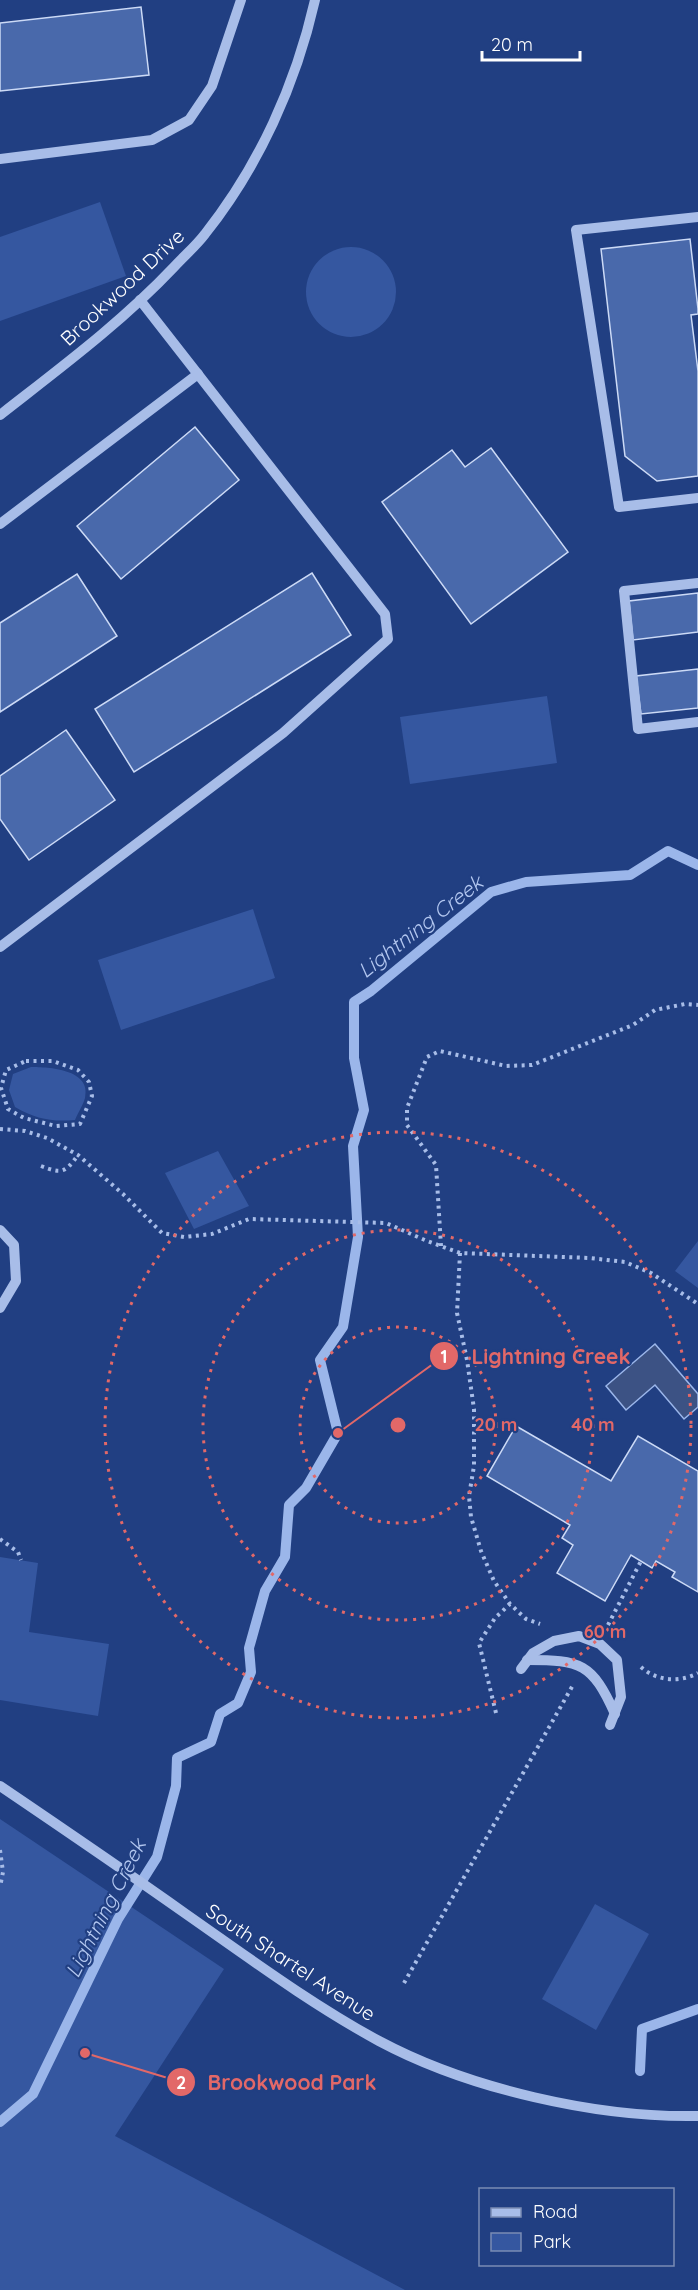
<svg xmlns="http://www.w3.org/2000/svg" width="698" height="2290" viewBox="0 0 698 2290" font-family="Quicksand,sans-serif">
<rect width="100%" height="100%" fill="#213f82"/>
<g fill="#3557a0">
<polygon points="100,202 126,276 0,321 0,237"/>
<circle cx="351" cy="292" r="45"/>
<polygon points="547,696 557,763 410,784 400,717"/>
<polygon points="253,909 275,978 121,1030 98,960"/>
<path d="M31,1067C48,1067 92,1069 85,1098C83,1105 78,1113 75,1120C51,1122 36,1119 15,1107L9,1090L13,1074Z"/>
<polygon points="218,1151 249,1206 194,1229 165,1173"/>
<polygon points="698,1241 698,1288 675,1271"/>
<polygon points="0,1557 38,1563 29,1632 109,1644 98,1716 0,1700"/>
<polygon points="0,1819 224,1969 115,2136 405,2290 0,2290"/>
<polygon points="595,1904 649,1934 596,2030 542,1999"/>
</g>
<polygon fill="#3c5284" stroke="#9bb6ea" stroke-width="1.5" points="655,1344 698,1394 698,1407 684,1419 655,1385 626,1410 606,1386"/>
<g fill="none" stroke-linecap="round" stroke-linejoin="round">
<g stroke="#9bb6ea" stroke-width="10">
<polyline points="640,2071 642,2029 698,2009"/>
<polyline points="0,2122 33,2094 118,1919 157,1857 176,1786 177,1758 211,1742 220,1714 238,1703 251,1672 249,1648 265,1591 285,1557 289,1505 306,1488 338,1433 320,1360 343,1327 358,1237 353,1146 364,1110 354,1058 354,1002 371,991 491,892 526,882 630,875 668,851 698,865"/>
</g>
</g>
<g fill="#4969ab" stroke="#ccdaf6" stroke-width="1.5">
<polygon points="141,7 149,75 0,91 0,23"/>
<polygon points="690,239 698,309 698,314 691,315 698,371 698,476 657,481 625,456 601,249"/>
<polygon points="195,427 239,480 121,579 77,526"/>
<polygon points="491,448 568,552 471,624 382,502 452,450 465,467"/>
<polygon points="312,573 351,635 134,772 95,709"/>
<polygon points="77,574 117,636 0,712 0,623"/>
<polygon points="698,593 698,632 633,640 629,601"/>
<polygon points="698,669 698,708 641,714 636,676"/>
<polygon points="66,730 115,800 29,860 0,819 0,776"/>
<polygon points="516,1426 611,1481 638,1436 698,1471 698,1592 672,1577 675,1572 656,1561 652,1568 631,1555 605,1601 557,1573 573,1545 562,1538 570,1525 487,1476"/>
</g>
<g fill="none" stroke-linecap="round" stroke-linejoin="round">
<g stroke="#a8bde8" stroke-width="4" stroke-dasharray="3 4.5" stroke-linecap="butt">
<polygon points="26,1061 53,1061 78,1070 89,1082 92,1096 80,1124 56,1126 24,1118 8,1109 1,1088 6,1070"/>
<polyline points="0,1129 25,1131 47,1138 78,1155 123,1194 162,1233 184,1237 212,1234 249,1219 386,1223 427,1241 460,1253 590,1258 625,1262 651,1273 698,1304"/>
<path d="M41,1166C62,1174 65,1173 78,1155"/>
<polyline points="441,1246 436,1165 407,1125 407,1108 427,1057 440,1051 506,1066 532,1065 633,1025 655,1010 685,1004 698,1005"/>
<polyline points="460,1253 457,1313 467,1360 474,1409 474,1466 469,1496 471,1517 481,1551 494,1581 510,1604 526,1619 540,1624"/>
<polyline points="0,1539 18,1552 21,1560"/>
<polyline points="608,1625 641,1561"/>
<path d="M641,1667C656,1681 680,1683 698,1673"/>
<polyline points="496,1713 479,1643 495,1618 510,1604"/>
<polyline points="0,1850 3,1872 0,1887"/>
<polyline points="404,1983 573,1685"/>
</g>
<g stroke="#a8bde8" stroke-width="10">
<polyline points="0,159 152,140 189,120 212,86 241,0"/>
<polyline points="698,217 576,230 619,507 698,498"/>
<path d="M0,415C60,368 121,323 174,267C184,256 196,246 205,234C259,166 296,84 315,0"/>
<polyline points="0,524 198,374"/>
<polyline points="698,583 624,591 638,729 698,722"/>
<polyline points="0,947 283,733 388,639 385,614 140,300"/>
<polyline points="0,1230 14,1245 16,1281 0,1308"/>
<path d="M527,1660C581,1660 592,1663 615,1714"/>
<polyline points="521,1669 533,1653 554,1641 579,1636 600,1644 617,1660 621,1697 610,1725"/>
<path d="M0,1786C62,1828 125,1871 186,1914C249,1958 311,2004 379,2041C469,2089 597,2118 698,2116"/>
</g>
</g>
<g fill="none" stroke="#e26868" stroke-width="3" stroke-dasharray="3 6">
<circle cx="398" cy="1425" r="98"/>
<circle cx="398" cy="1425" r="195"/>
<circle cx="398" cy="1425" r="293"/>
</g>
<g text-anchor="middle" dominant-baseline="central" stroke-width="4.5" stroke-linejoin="round" paint-order="stroke">
<g font-size="20" fill="#fff" stroke="#213f82">
<text transform="translate(122 287) rotate(-43)">Brookwood Drive</text>
<text transform="translate(291 1962) rotate(33)">South Shartel Avenue</text>
</g>
<g font-size="21" font-style="italic" fill="#b3c7f0" stroke="#213f82">
<text transform="translate(420 926) rotate(-38)">Lightning Creek</text>
<text transform="translate(105 1908) rotate(-63)">Lightning Creek</text>
</g>
</g>
<circle cx="398" cy="1425" r="9" fill="#e26868" stroke="#213f82" stroke-width="3"/>
<g font-size="18" text-anchor="middle" font-weight="bold" fill="#e26868" stroke="#213f82" stroke-width="4.5" stroke-linejoin="round" paint-order="stroke">
<text x="496" y="1431">20 m</text>
<text x="593" y="1431">40 m</text>
<text x="605" y="1638">60 m</text>
</g>
<path fill="none" stroke="#e26868" stroke-width="2" d="M338 1433L444 1356M85 2053L181 2082"/>
<g fill="#e26868" stroke="#213f82" stroke-width="2">
<circle cx="338" cy="1433" r="6"/>
<circle cx="85" cy="2053" r="6"/>
<circle cx="444" cy="1356" r="15"/>
<circle cx="181" cy="2082" r="15"/>
</g>
<g font-size="18" text-anchor="middle" font-weight="bold" fill="#fff">
<text x="444" y="1363">1</text>
<text x="181" y="2089">2</text>
</g>
<g font-size="21" text-anchor="middle" font-weight="bold" fill="#e26868" stroke="#213f82" stroke-width="4.5" stroke-linejoin="round" paint-order="stroke">
<text x="551" y="1364">Lightning Creek</text>
<text x="292" y="2090">Brookwood Park</text>
</g>
<rect x="479" y="2188" width="195" height="78" fill="#213f82" stroke="#7a8cb4" stroke-width="1.5"/>
<rect x="491" y="2208" width="30" height="9" fill="#a8bde8" stroke="#7a8cb4" stroke-width="1.5"/>
<text x="533" y="2218" font-size="18" fill="#ffffff">Road</text>
<rect x="491" y="2233" width="30" height="18" fill="#3557a0" stroke="#7a8cb4" stroke-width="1.5"/>
<text x="533" y="2248" font-size="18" fill="#ffffff">Park</text>
<path d="M482 51v9h98v-9" fill="none" stroke="#ffffff" stroke-width="3"/>
<text x="491" y="51" font-size="18" fill="#ffffff" stroke="#213f82" stroke-width="4.5" paint-order="stroke">20 m</text>
</svg>
